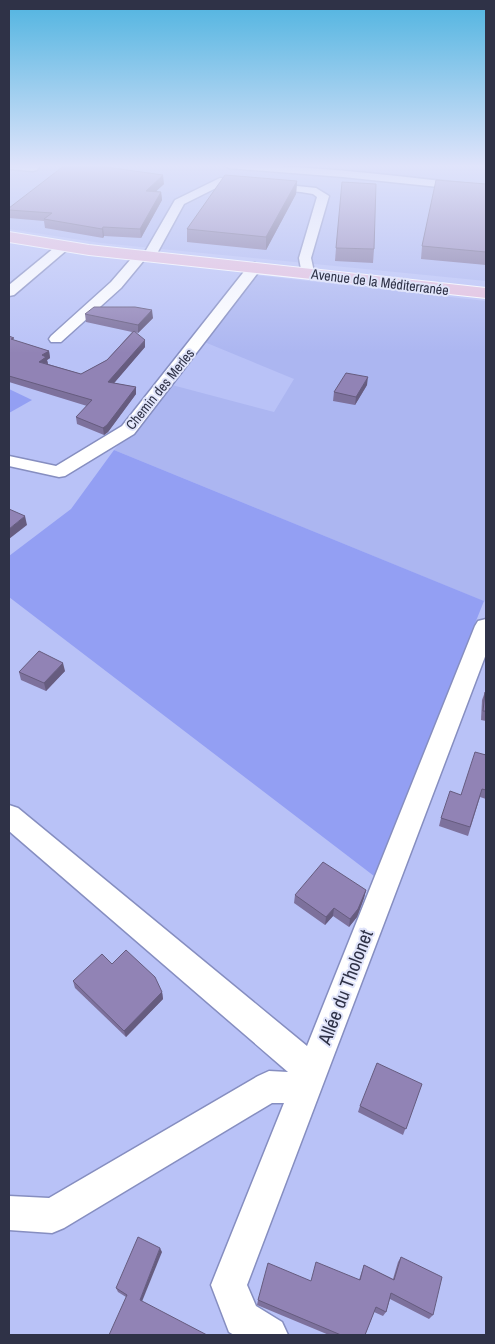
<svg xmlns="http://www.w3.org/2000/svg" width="495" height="1344" viewBox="0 0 495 1344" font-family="'Archivo Narrow',sans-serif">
<rect width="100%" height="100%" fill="#b9c2f7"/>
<g fill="#acb6f1">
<polygon points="9,165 486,165 486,281 101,243 9,229"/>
<polygon points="254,275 486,301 486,602 114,450 172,385 274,412 294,379 202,341"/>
</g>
<g fill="#939ff3">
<polygon points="9,389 32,400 9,413"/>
<polygon points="114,450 484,601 374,876 9,597 9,556 71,509"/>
</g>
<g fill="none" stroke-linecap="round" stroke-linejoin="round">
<defs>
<g id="minor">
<polygon points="9,165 40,165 37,170 33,171 9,169"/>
<path d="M224,165C312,165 399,176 486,186V192L343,177L229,168Z"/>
<polygon points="220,178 316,188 329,196 311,258 314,272 312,275 302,275 299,258 317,197 313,194 301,192 222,185 184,204 154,259 145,259 121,288 61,342 51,342 49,339 51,336 111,282 137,252 145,252 175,200"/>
<polygon points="64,242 68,243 70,246 68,249 14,295 9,296 9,285 60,243"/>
<polygon points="255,263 262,267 260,270 134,434 65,476 59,477 9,466 9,456 56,466 122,426 250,264"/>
<polygon points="486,619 486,654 247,1285 256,1306 282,1322 288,1335 234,1335 229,1332 211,1285 284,1103 272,1103 64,1228 52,1233 9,1230 9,1196 49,1198 258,1076 269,1071 288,1072 9,831 9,805 18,808 307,1046 475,626 478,621"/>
</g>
<polygon id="major" points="9,232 89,245 486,288 486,298 89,255 9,242"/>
</defs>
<use href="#minor" stroke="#868ec0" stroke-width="3"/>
<use href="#major" stroke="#fff" stroke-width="2"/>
<use href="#minor" fill="#fff" fill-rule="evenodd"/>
<use href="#major" fill="#e6bfdc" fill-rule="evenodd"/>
</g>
<g fill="#7d719c">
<polygon points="297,181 296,194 266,250 187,242 187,229"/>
<polygon points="164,184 156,191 161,192 162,200 141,238 104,236 103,238 45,228 44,221 9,218 9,208"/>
<polygon points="486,184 486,265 421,259 422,246"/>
<polygon points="336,248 374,249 373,263 335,261"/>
<polygon points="85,314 153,318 138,333 136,332 145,347 114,383 136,387 136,394 108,432 104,435 77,424 76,417 87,406 9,382 9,336 14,340 49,351 50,358 47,360 48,364 81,374 107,360 132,332 86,322"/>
<polygon points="367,385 355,405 333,401 334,392"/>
<polygon points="65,671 46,691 21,680 19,672"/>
<polygon points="485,692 486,692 486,721 481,720 482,700"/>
<polygon points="486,755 486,799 480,797 468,836 439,826 441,818 461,795"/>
<polygon points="366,890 364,898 357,917 349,927 333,916 325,925 294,903 295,895"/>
<polygon points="112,964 162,992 163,999 126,1037 75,988 73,981"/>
<polygon points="422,1084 403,1135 358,1112 360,1106"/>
<polygon points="162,1252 126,1297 118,1292 116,1288"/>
<polygon points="401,1257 433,1315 429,1319 390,1299 386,1312 383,1316 374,1312 365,1335 329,1335 257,1305 258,1300 311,1281 359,1280 364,1265 393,1279 398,1262"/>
</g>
<g fill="#665c7f">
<polygon points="163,175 164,184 147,200 146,191"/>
<polygon points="297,181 296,194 266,250 266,237"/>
<polygon points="161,192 162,200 141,238 140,229"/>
<polygon points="103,227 104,236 103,238 102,229"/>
<polygon points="152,310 153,318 138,333 138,325"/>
<polygon points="145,340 145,347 109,389 108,382"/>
<polygon points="49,351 50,358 47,360 48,364 39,362 42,355"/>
<polygon points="368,377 367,385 355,405 356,397"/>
<polygon points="136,387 136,394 108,432 104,435 103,428"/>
<polygon points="25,516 27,525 9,539 9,529"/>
<polygon points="63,663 65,671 46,691 44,683"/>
<polygon points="366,890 364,898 357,917 349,927 350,919"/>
<polygon points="334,908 333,916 325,925 326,917"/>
<polygon points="162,992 163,999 126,1037 124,1031"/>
<polygon points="160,1248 162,1252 141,1304 140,1300"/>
</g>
<g fill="#9183b5" stroke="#665c7f">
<polygon points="65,165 91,165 163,175 146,191 161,192 140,229 103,227 102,229 44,219 52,213 9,210 9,208"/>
<polygon points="225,175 297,181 266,237 187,229"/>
<polygon points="436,180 486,184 486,252 422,246"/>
<polygon points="342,182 376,184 374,249 336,248"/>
<polygon points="94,307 135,307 152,310 138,325 85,314"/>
<polygon points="134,331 145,340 108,382 136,387 107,425 103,428 76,417 92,400 9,376 9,374 10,373 9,373 9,336 14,338 11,339 49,351 42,355 46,357 39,362 81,374 107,360"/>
<polygon points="346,373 368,377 356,397 334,392"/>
<polygon points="9,509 25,516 9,529"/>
<polygon points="39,651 63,663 44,683 19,672"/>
<polygon points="485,692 486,692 486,711 483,711"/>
<polygon points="475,752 486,755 486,790 482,789 470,827 441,818 450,791 461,795"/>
<polygon points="323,862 366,890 358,909 350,919 334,908 326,917 295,895"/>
<polygon points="126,950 155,977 162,992 124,1031 73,981 102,954 112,964"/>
<polygon points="377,1063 422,1084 406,1129 360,1106"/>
<polygon points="138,1237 160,1248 140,1300 207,1335 109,1335 127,1295 116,1288"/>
<polygon points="401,1257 442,1277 433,1315 391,1293 386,1312 376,1307 365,1335 341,1335 258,1300 268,1263 311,1281 316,1262 360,1280 364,1265 394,1280"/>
</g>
<linearGradient id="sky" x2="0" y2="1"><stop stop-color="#50b4e0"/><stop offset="0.47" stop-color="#e0e4fb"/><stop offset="1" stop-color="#e0e4fb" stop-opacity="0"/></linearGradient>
<rect width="495" height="353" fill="url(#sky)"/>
<g text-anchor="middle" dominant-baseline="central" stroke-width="4" stroke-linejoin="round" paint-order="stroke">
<g font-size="14" fill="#2f3247" stroke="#e1e5fb">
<text transform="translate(380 282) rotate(7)">Avenue de la Méditerranée</text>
<text transform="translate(160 389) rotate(-51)">Chemin des Merles</text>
</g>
<g font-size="19" fill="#2f3247" stroke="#e1e5fb">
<text transform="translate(345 987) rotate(-69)">Allée du Tholonet</text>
</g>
</g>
<rect width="495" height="1344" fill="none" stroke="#2f3247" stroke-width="20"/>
</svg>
